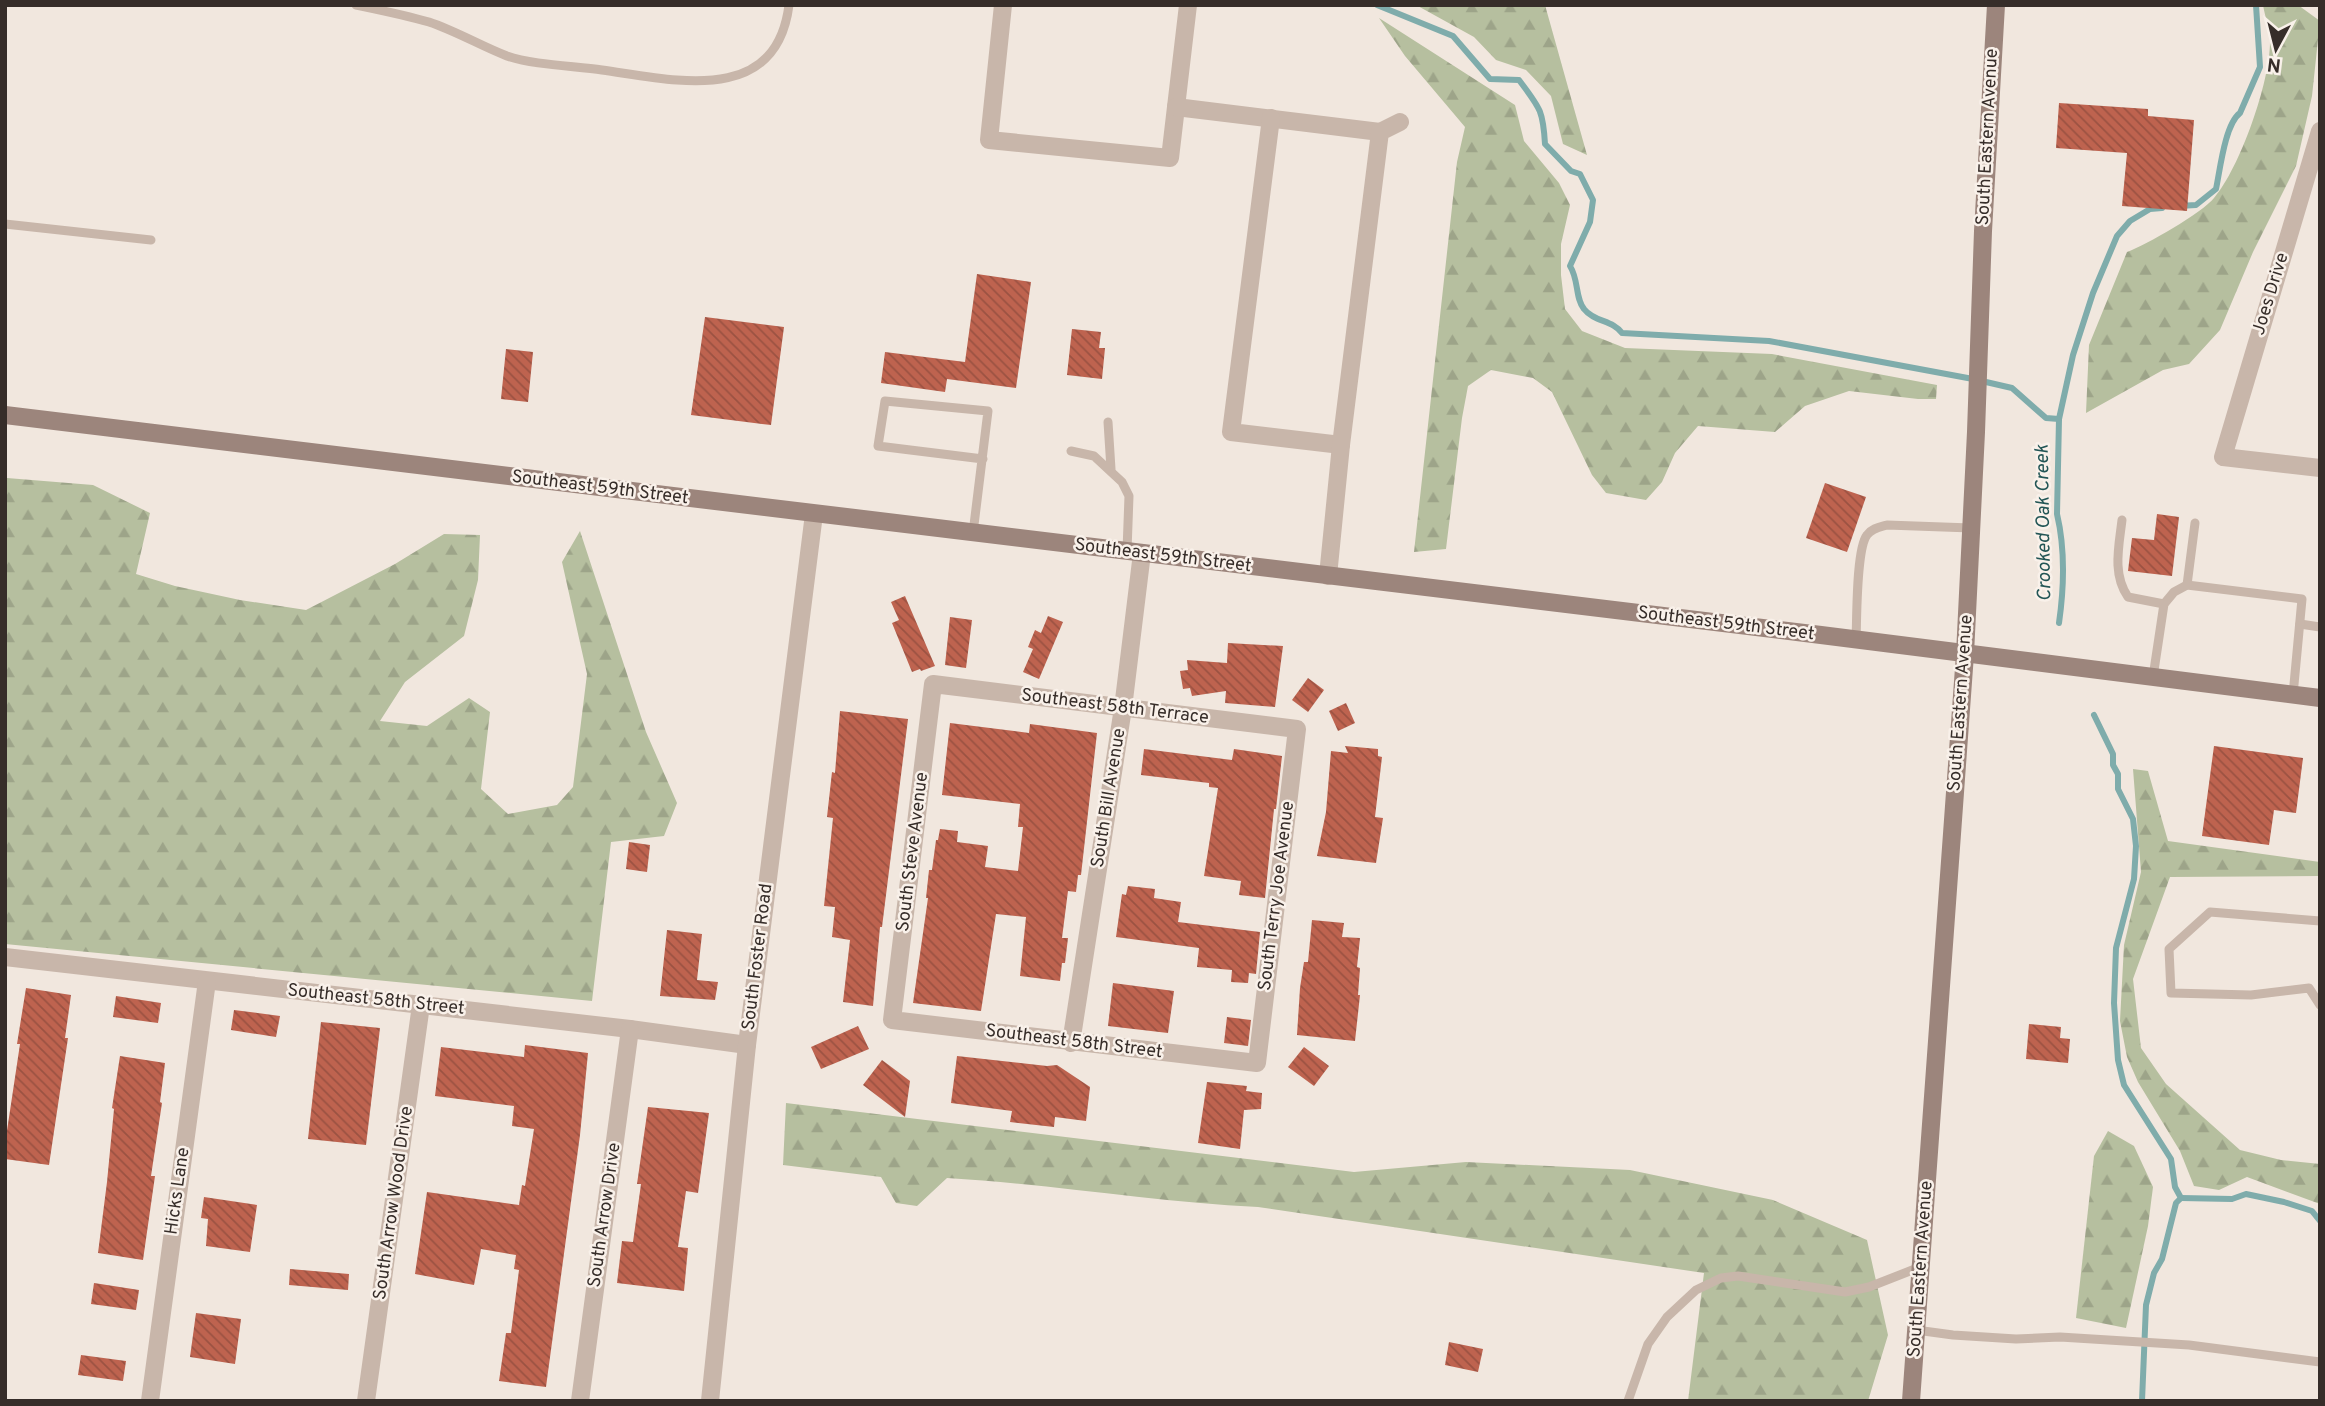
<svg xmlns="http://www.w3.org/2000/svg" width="2325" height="1406" viewBox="0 0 2325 1406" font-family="Overpass,sans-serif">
<defs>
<pattern id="forest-firs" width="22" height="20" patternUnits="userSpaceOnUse" patternTransform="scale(1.75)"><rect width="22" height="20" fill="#b6bf9f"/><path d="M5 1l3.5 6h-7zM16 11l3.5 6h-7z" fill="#9da489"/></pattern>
<pattern id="building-back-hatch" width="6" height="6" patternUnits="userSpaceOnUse" patternTransform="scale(1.75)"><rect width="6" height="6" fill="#be634f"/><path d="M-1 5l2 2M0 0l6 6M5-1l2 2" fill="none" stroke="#9b5242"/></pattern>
</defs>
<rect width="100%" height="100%" fill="#f1e7de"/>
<g fill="url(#forest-firs)">
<polygon points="1416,5 1545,5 1587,155 1563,144 1551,96 1526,70 1496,60 1474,37"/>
<path d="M2263,5H2298L2320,21L2312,96L2296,166L2253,252L2220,330L2189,364L2163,370L2086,413L2089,345L2127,252C2146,245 2202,213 2214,198C2240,168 2270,82 2270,42C2270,30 2265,17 2263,5Z"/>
<polygon points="1379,18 1515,105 1524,141 1559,183 1570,205 1561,244 1561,275 1565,309 1582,331 1625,348 1772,354 1937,385 1936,399 1918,399 1849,391 1805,406 1775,432 1698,426 1675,453 1662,482 1646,500 1606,493 1592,475 1552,392 1533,378 1491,370 1468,386 1462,418 1446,549 1414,552 1457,162 1465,127 1405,56"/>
<polygon points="7,478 93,485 150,513 136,574 175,586 240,600 306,610 395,564 444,534 480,535 478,580 464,636 405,682 380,721 427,726 469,698 490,712 481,789 508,814 557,805 573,787 587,674 562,562 580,531 646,732 677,803 664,836 611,842 592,1001 5,944 5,479"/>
<polygon points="2133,769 2148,771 2168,841 2320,862 2319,876 2170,877 2133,979 2141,1048 2166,1084 2240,1150 2281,1160 2320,1164 2320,1204 2247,1177 2219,1190 2194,1186 2180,1151 2138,1082 2127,1057 2120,1021 2124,945 2141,872"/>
<path d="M786,1103L1354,1172L1466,1162L1630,1170L1773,1200L1867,1240L1888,1335L1868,1401H1688L1704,1273L1258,1207C1154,1202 1051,1184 947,1178L917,1206L896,1203L881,1177L783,1165Z"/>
<polygon points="2108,1131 2134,1146 2153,1187 2148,1226 2126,1328 2076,1318 2094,1156"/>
</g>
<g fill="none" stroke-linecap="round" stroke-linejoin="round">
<g stroke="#7facab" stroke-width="6">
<path d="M1377,5L1453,36L1490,79L1519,80C1540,108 1543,110 1545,144L1571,171L1580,174L1593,200L1590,222L1570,266C1579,280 1575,298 1584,309C1594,322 1613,320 1622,333L1769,341L1973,379L2012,388L2046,418L2059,419"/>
<path d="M2179,206L2196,205L2216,189C2220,170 2225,124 2240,113L2260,67L2256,5"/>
<path d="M2059,623C2064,588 2065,548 2057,514L2059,419L2073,355L2093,293L2117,236L2130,221L2150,209L2162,208"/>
<polyline points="2094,715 2113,754 2113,765 2118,774 2118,789 2133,819 2136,846 2134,879 2116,948 2114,1003 2118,1060 2124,1085 2171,1159 2175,1187 2181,1198"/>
<polyline points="2181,1198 2232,1199 2246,1194 2284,1202 2312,1211 2320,1221"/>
<polyline points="2142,1401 2146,1305 2154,1273 2162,1259 2176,1203 2181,1198"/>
</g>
</g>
<g fill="url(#building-back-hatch)">
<polygon points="2059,103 2148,109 2148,116 2194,120 2187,211 2122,206 2127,153 2056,148"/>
<polygon points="977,274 1031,282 1016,388 947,379 945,392 881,383 885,352 965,362"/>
<polygon points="705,317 784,327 771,425 691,415"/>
<polygon points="1072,329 1101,332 1099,348 1105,348 1102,379 1067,375"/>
<polygon points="506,349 533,352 528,402 501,399"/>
<polygon points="1825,483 1866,497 1847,552 1806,538"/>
<polygon points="2157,514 2179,517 2172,576 2128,571 2132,538 2154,540"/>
<polygon points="905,596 935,666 921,671 920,669 912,672 892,623 899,620 891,602"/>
<polygon points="1048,616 1063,622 1039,679 1023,672 1033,649 1028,647 1035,630 1041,633"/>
<polygon points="950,617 972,620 966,668 945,665"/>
<polygon points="1228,643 1283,646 1275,707 1225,703 1226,691 1192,696 1190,688 1183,689 1180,671 1188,670 1187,660 1227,663"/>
<polygon points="1308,678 1324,690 1308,712 1292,700"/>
<polygon points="1346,703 1355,723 1338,731 1329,711"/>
<polygon points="840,711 908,719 882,927 880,927 873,1006 843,1002 850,940 832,937 835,907 824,906 833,818 827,817 832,772 835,773"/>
<polygon points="950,723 1029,733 1030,724 1097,733 1081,875 1078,875 1076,892 1068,891 1062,938 1068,938 1065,963 1062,963 1060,981 1020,976 1026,917 996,914 981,1011 913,1003 928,898 926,898 929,870 932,870 936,840 938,840 940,829 958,831 957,842 988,846 985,867 1018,871 1023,827 1018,827 1020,804 942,795"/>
<polygon points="1345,746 1378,749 1378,756 1382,757 1375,817 1383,818 1376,863 1317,856 1326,812 1331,751 1348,753"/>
<polygon points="2214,746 2303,758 2296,813 2274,810 2269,845 2202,836"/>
<polygon points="1144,749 1232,760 1234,749 1282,756 1276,809 1274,809 1265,898 1239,895 1241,881 1204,876 1218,788 1209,787 1209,783 1141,775"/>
<polygon points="629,842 650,845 647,872 626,869"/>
<polygon points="1128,886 1155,889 1154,898 1181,902 1178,922 1260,932 1256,974 1249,973 1248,983 1231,982 1232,970 1197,967 1199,948 1116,937 1122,894 1126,895"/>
<polygon points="1312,920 1344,923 1342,937 1360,938 1357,967 1360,968 1358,995 1360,995 1355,1041 1297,1035 1300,988 1304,962 1308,962"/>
<polygon points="667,930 702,934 697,980 718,982 715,1000 660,996"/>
<polygon points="1113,983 1174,991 1168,1033 1108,1026"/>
<polygon points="26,988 71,995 65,1038 68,1038 49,1165 5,1159 5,1144 20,1044 17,1044"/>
<polygon points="116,996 161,1003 158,1023 113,1017"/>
<polygon points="234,1010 280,1016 276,1037 231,1030"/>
<polygon points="1227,1017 1251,1020 1248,1046 1224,1043"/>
<polygon points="321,1022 380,1028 366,1145 308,1139"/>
<polygon points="2029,1024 2061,1027 2060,1038 2070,1039 2068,1063 2026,1059"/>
<polygon points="858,1026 869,1049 821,1069 811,1047"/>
<polygon points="525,1045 588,1053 580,1135 546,1387 499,1381 506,1333 511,1333 519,1270 514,1269 516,1255 481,1249 474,1285 415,1274 427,1192 519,1205 522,1185 525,1186 534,1129 512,1126 514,1106 435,1096 441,1047 524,1057"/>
<polygon points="1304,1047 1329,1066 1314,1086 1288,1067"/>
<polygon points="120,1056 165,1063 160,1102 162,1103 151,1176 155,1176 143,1260 98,1253 107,1182 114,1109 112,1108"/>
<polygon points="957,1056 1047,1066 1057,1065 1090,1087 1086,1121 1055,1117 1054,1127 1010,1122 1012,1111 951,1103"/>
<polygon points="882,1060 910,1081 905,1117 863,1085"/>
<polygon points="1207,1082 1247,1086 1246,1091 1262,1093 1261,1109 1244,1110 1240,1149 1198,1143"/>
<polygon points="648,1107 709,1113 698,1193 686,1191 678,1247 688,1248 684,1291 617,1283 622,1241 633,1242 641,1184 637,1184"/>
<polygon points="204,1197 257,1205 250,1252 206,1246 208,1219 201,1218"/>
<polygon points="290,1269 349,1274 348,1290 289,1285"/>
<polygon points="94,1283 139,1290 136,1310 91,1304"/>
<polygon points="196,1313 241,1319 235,1364 190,1357"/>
<polygon points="1449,1342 1483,1349 1478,1372 1445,1365"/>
<polygon points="81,1355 126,1361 123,1381 78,1375"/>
</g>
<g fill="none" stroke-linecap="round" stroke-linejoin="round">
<g stroke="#c8b6aa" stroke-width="9">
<path d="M356,5C380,10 405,15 429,22C456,31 481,46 507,56C533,65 574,66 602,70C674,80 776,107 789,5"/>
<polyline points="5,224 151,240"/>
<polyline points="1108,422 1111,469"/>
<polyline points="1071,451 1094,456 1122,482 1129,496 1127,551"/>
<path d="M2122,520C2119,546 2112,574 2128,597L2164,604"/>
<polyline points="973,533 988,411 885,401 878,446 983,459"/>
<polyline points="2187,585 2195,523"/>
<polyline points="2300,624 2320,627"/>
<path d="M1856,640C1857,619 1856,549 1867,535C1872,528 1880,527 1887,525L1971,528"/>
<polyline points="2153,677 2164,604 2174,592 2187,585 2302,599 2293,695"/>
<polyline points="2320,921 2210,912 2169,949 2171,993 2251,995 2309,988 2320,1005"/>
<polyline points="1916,1330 1953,1335 2016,1339 2060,1337 2189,1345 2320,1362"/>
<polyline points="1628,1401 1648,1344 1667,1317 1696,1290 1721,1278 1738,1276 1845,1292 1869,1287 1920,1267"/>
</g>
<g stroke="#c8b6aa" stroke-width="18">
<polyline points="1003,5 989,140 1170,158 1188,5"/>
<polyline points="1176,107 1380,132"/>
<polyline points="1271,118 1231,432 1341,445"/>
<polyline points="2320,131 2223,457 2320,468"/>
<polyline points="1328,576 1341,445 1380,132 1400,122"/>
<polygon points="933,684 1297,729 1257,1063 892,1020"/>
<polyline points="5,957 630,1029 747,1045"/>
<polyline points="1071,1043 1123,708 1142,553"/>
<polyline points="150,1401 207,981"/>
<polyline points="366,1401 421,1005"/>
<polyline points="580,1401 630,1029"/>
<polyline points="710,1401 747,1045 814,514"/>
</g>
<g stroke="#9c857c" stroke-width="18">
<polyline points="5,415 1821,635 2320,698"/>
<polyline points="1911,1401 1965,654 1976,432 1983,231 1996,5"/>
</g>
</g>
<g text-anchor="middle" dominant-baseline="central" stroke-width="5" stroke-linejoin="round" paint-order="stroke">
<g font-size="18" fill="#362d29" stroke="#f9f1ea">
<text transform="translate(1988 137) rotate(-87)">South Eastern Avenue</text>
<text transform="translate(2271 294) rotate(-73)">Joes Drive</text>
<text transform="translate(600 488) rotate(7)">Southeast 59th Street</text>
<text transform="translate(1163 556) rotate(7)">Southeast 59th Street</text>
<text transform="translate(1726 624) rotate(7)">Southeast 59th Street</text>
<text transform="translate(1961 703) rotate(-86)">South Eastern Avenue</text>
<text transform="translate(1115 707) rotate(7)">Southeast 58th Terrace</text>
<text transform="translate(1109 798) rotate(-81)">South Bill Avenue</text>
<text transform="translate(913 852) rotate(-83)">South Steve Avenue</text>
<text transform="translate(1277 896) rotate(-83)">South Terry Joe Avenue</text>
<text transform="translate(758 957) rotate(-83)">South Foster Road</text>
<text transform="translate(376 1000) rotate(6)">Southeast 58th Street</text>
<text transform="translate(1074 1042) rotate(7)">Southeast 58th Street</text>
<text transform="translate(178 1191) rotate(-82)">Hicks Lane</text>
<text transform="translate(394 1203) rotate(-82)">South Arrow Wood Drive</text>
<text transform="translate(605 1215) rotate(-82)">South Arrow Drive</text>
<text transform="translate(1921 1269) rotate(-86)">South Eastern Avenue</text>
</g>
<g font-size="19" font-style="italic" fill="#255" stroke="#f9f1ea">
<text transform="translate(2044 523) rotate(-91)">Crooked Oak Creek</text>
</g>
</g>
<rect width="2325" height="1406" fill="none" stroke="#362d29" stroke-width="14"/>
<g transform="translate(2276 49) rotate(187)" stroke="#f9f1ea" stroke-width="5" paint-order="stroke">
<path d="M0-5L12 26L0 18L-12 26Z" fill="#362d29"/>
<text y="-10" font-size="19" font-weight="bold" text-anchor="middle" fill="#362d29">N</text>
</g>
</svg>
